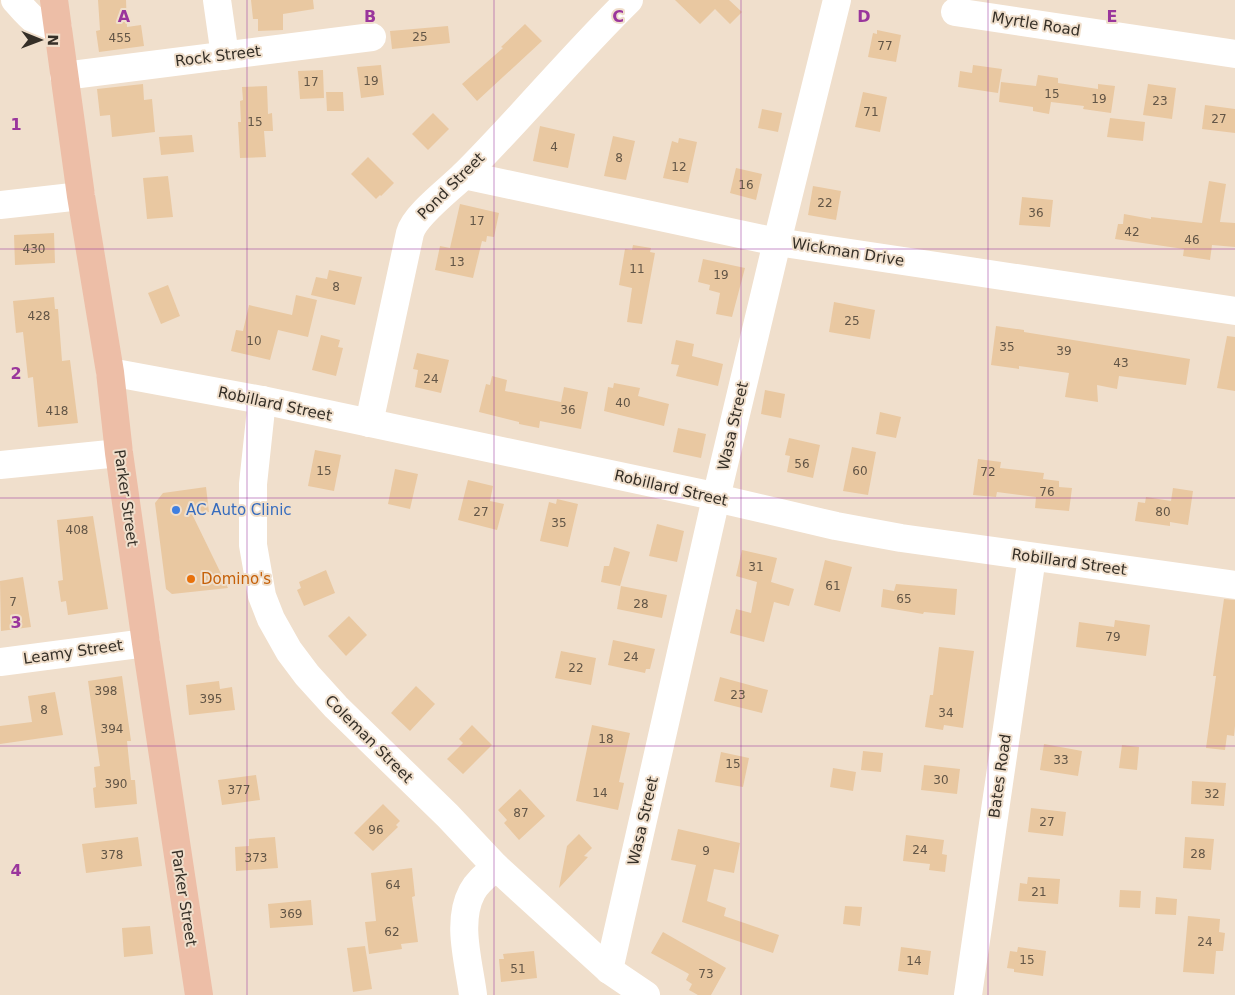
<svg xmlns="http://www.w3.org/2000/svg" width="1235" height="995" viewBox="0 0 1235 995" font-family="'DejaVu Sans',sans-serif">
<rect width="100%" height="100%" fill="#f0dfcc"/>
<g fill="#e9c8a1">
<polygon points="98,0 126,0 127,27 141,25 144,46 99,52 96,31 100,30"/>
<polygon points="251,0 313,0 314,9 283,14 283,30 258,31 258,19 253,19"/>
<polygon points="675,0 729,0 742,12 730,24 715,9 700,24"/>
<polygon points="525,24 542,41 477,101 462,84 503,48 501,47"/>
<polygon points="448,26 450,43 392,49 390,31"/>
<polygon points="877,30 901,35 896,62 868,57 873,33 877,34"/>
<polygon points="381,65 384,95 361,98 357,67"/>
<polygon points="973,65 1002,69 998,93 958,87 960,71 972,73"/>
<polygon points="323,70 324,98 300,99 298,71"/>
<polygon points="1038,75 1058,78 1058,83 1098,89 1098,84 1115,86 1111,113 1083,109 1084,106 1051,102 1049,114 1033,111 1033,107 999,102 1001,82 1036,86"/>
<polygon points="143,84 144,100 152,99 155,132 112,137 110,115 100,116 97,89"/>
<polygon points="1148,84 1176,88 1172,119 1143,115"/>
<polygon points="267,86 268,114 272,113 273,131 264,131 266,157 240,158 238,122 241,122 240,101 243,100 242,87"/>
<polygon points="326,92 343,92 344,111 327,111"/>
<polygon points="863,92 887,97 880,132 855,127"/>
<polygon points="1205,105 1235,109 1235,133 1202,129"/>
<polygon points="762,109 782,113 778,132 758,128"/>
<polygon points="433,113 449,129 428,150 412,134"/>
<polygon points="1110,118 1145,122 1143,141 1107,137"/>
<polygon points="540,126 575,134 568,168 533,161"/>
<polygon points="192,135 194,152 161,155 159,137"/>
<polygon points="613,136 635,141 626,180 604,176"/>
<polygon points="679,138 697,142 688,183 663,178 672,141 678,143"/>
<polygon points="368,157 394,183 381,196 380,195 376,199 351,174"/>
<polygon points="736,168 762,174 756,200 730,193"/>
<polygon points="168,176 173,217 147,219 143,178"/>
<polygon points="1209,181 1226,184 1220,222 1235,223 1235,247 1212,245 1210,260 1183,256 1184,249 1115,239 1118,224 1123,224 1124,214 1151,219 1151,217 1202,223"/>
<polygon points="813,186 841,191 836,220 808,215"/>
<polygon points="1022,197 1053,200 1050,227 1019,225"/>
<polygon points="460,204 499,213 494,237 487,236 486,242 482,241 473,278 435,270 440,246 450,248"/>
<polygon points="54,233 55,263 15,265 14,235"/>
<polygon points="633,245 651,248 650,252 655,253 642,324 627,322 632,288 619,285 625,249 632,250"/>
<polygon points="703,259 745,268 732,317 716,314 720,293 709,290 710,285 698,282"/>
<polygon points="329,270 362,277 355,305 311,295 316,277 327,279"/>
<polygon points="168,285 180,316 161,324 148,293"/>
<polygon points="296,295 317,300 308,337 278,330 270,360 231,351 236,330 243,331 249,305 292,315"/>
<polygon points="54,297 55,309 58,309 62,361 70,360 78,423 38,427 33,377 28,378 23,332 16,333 13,301"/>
<polygon points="834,302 875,310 870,339 829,332"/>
<polygon points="996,326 1024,330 1024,332 1190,359 1186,385 1119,376 1117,389 1097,385 1098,402 1065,397 1069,373 1019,366 1019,369 991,365"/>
<polygon points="321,335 340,340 338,347 343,348 336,376 312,370"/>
<polygon points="1227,336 1235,337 1235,391 1217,388"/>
<polygon points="676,340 694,344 692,356 723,364 718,386 676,376 679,365 671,364"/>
<polygon points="417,353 449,360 441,393 415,387 418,370 413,369"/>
<polygon points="492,376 507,380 505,391 561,402 564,387 588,392 581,429 540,421 539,428 519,424 519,422 479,412 486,384 490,385"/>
<polygon points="614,383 640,388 638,396 669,404 664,426 604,411 608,387 613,388"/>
<polygon points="765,390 785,394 781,418 761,414"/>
<polygon points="880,412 901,417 896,438 876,434"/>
<polygon points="678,428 706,434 701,458 673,452"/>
<polygon points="789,438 820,445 813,478 787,472 790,456 785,455"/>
<polygon points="852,447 876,452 868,495 843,491"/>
<polygon points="315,450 341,455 334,491 308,486"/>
<polygon points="978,459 1001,462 1000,468 1044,473 1043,479 1059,481 1059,487 1072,488 1069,511 1035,508 1036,497 997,492 996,497 973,495"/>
<polygon points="395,469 418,474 410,509 388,504"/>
<polygon points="468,480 493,486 490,501 504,504 497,530 458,520"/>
<polygon points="206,487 209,512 192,514 228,588 172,594 166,589 155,503 163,493"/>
<polygon points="1173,488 1193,491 1188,525 1170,522 1170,526 1135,521 1138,502 1145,503 1146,497 1171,501"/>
<polygon points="557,499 578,504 568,547 540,541 549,502 556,504"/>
<polygon points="93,516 108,609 68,615 66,601 61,602 58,581 63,580 57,520"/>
<polygon points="657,524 684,531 677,562 649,556"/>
<polygon points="614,547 630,552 620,586 601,582 604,566 609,566"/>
<polygon points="742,550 777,558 771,582 794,589 789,606 774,602 764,642 730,633 736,609 751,613 757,582 736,576"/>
<polygon points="825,560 852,567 840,612 814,605"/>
<polygon points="326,570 335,593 304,606 297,590 301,588 299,582"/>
<polygon points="23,577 31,627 1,631 0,581"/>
<polygon points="896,584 957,589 955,615 924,612 923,614 881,607 883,589 894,591"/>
<polygon points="621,586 667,595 662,618 617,609"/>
<polygon points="1224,599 1235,600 1235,726 1234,736 1227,735 1225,750 1206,748 1216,676 1213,676"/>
<polygon points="349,616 367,635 346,656 328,636"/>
<polygon points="1115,620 1150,625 1146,656 1076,647 1079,622 1114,627"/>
<polygon points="613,640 655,649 650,669 646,669 645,673 608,665"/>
<polygon points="939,647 974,651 963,728 944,725 943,730 925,727 930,695 933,695"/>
<polygon points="561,651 596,658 591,685 555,678"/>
<polygon points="122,676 131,741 127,741 131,780 135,780 137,804 95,808 93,788 96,787 94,767 100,766 88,681"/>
<polygon points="720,677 768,690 762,713 714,701"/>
<polygon points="219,681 220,689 232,687 235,710 189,715 186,685"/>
<polygon points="416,686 435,704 410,731 391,713"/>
<polygon points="55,692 63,735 0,744 0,726 32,722 28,696"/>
<polygon points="472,725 492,745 463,774 447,759 463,743 459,739"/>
<polygon points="592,725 630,733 619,782 624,783 618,810 576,801"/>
<polygon points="1044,744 1082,751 1078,776 1040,770"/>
<polygon points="1122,745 1139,747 1137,770 1119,768"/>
<polygon points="863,751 883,753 881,772 861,770"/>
<polygon points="721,752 749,758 743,787 715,782"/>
<polygon points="924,765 960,769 957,794 921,790"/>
<polygon points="833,768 856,772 853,791 830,787"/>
<polygon points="256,775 260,800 222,805 218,780"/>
<polygon points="1192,781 1226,783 1224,806 1191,804"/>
<polygon points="520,789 545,816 519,840 504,823 507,820 498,810"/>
<polygon points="383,804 400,821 396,825 398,827 373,851 354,833"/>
<polygon points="1031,808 1066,812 1063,836 1028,832"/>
<polygon points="678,829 740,843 734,873 714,869 707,901 726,908 724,916 779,935 773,953 682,922 696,865 671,860"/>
<polygon points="579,834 592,848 584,856 588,857 559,888 567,846"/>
<polygon points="906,835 944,840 942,854 947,855 945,872 929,870 930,864 903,861"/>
<polygon points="138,837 142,866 86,873 82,844"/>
<polygon points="275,837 278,868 236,871 235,847 249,846 249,839"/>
<polygon points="1185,837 1214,839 1211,870 1183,868"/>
<polygon points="412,868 415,896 412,897 418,942 401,944 402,949 369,954 365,922 376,921 371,873"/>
<polygon points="1028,877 1060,879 1058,904 1018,901 1020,883 1027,884"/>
<polygon points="1120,890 1141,891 1140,908 1119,907"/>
<polygon points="1156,897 1177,899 1176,915 1155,914"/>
<polygon points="311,900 313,925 270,928 268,904"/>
<polygon points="845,906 862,907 860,926 843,924"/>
<polygon points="1188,916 1220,919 1219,932 1225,933 1223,951 1216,951 1214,974 1183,972"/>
<polygon points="150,926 153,954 124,957 122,928"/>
<polygon points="663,932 726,968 711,995 698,995 689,990 692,984 686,980 689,974 651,953"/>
<polygon points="365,946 372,989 353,992 347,948"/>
<polygon points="901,947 931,951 928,975 898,971"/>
<polygon points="1018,947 1046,951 1043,976 1014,972 1014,969 1007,968 1010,951 1017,952"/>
<polygon points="534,951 537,978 501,982 499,959 504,959 503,954"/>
</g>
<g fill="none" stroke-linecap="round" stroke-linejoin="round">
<g stroke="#fff" stroke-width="28">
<path d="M15,0C26,12 39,30 58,29"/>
<polyline points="217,0 225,56"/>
<polyline points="955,12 1235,54"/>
<polyline points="64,76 372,37"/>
<polyline points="464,175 777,242 1235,311"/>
<polyline points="0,205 81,196"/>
<polyline points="110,372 262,400 709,495 716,498 836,526 901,538 1235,585"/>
<polyline points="262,400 253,484 253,545 262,596 271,619 289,651 307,675 336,707 448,816 496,867 609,970 646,995"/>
<path d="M369,423L410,233C415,215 450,189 464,175C521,118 572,56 629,0"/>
<polyline points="0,465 119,453"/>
<polyline points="0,662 146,643"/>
<polyline points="609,970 716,498 777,242 837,0"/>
<path d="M473,995C469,963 456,922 472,892C477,882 488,874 496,867"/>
<polyline points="968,995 1032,557"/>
</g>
<polyline stroke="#edbea7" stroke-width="28" points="54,0 81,196 110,372 119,453 146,643 199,995"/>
</g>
<path fill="none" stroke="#9a369c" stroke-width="1" stroke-opacity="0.55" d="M247,0V995M494,0V995M741,0V995M988,0V995M0,249H1235M0,498H1235M0,746H1235"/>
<circle fill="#3f7fe0" stroke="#f0dfcc" stroke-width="2" cx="176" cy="510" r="5"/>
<circle fill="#e8710a" stroke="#f0dfcc" stroke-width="2" cx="191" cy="579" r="5"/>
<g text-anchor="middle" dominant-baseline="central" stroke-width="4" stroke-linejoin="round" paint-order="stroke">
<g font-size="12" fill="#625546">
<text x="420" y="37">25</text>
<text x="120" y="38">455</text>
<text x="885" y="46">77</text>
<text x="371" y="81">19</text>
<text x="311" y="82">17</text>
<text x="1052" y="94">15</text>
<text x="1099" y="99">19</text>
<text x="1160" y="101">23</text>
<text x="871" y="112">71</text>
<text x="1219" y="119">27</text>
<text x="255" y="122">15</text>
<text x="554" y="147">4</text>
<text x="619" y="158">8</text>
<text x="679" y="167">12</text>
<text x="746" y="185">16</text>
<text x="825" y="203">22</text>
<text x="1036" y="213">36</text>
<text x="477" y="221">17</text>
<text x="1132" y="232">42</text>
<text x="1192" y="240">46</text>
<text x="34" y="249">430</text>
<text x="457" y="262">13</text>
<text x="637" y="269">11</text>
<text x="721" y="275">19</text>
<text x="336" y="287">8</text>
<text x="39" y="316">428</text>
<text x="852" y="321">25</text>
<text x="254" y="341">10</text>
<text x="1007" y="347">35</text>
<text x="1064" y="351">39</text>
<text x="1121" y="363">43</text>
<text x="431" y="379">24</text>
<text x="623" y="403">40</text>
<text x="568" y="410">36</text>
<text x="57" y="411">418</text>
<text x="802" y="464">56</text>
<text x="324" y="471">15</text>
<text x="860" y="471">60</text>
<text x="988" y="472">72</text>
<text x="1047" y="492">76</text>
<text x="481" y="512">27</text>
<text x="1163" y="512">80</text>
<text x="559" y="523">35</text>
<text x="77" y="530">408</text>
<text x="756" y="567">31</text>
<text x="833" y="586">61</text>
<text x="904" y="599">65</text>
<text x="13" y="602">7</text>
<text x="641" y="604">28</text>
<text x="1113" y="637">79</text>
<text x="631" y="657">24</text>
<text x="576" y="668">22</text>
<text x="106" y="691">398</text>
<text x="738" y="695">23</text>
<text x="211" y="699">395</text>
<text x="44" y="710">8</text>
<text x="946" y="713">34</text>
<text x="112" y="729">394</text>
<text x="606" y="739">18</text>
<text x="1061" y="760">33</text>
<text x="733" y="764">15</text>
<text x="941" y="780">30</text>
<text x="116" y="784">390</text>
<text x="239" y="790">377</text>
<text x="600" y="793">14</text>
<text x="1212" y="794">32</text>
<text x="521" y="813">87</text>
<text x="1047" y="822">27</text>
<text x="376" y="830">96</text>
<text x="920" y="850">24</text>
<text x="706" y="851">9</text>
<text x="1198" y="854">28</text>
<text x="112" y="855">378</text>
<text x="256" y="858">373</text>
<text x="393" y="885">64</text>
<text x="1039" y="892">21</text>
<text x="291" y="914">369</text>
<text x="392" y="932">62</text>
<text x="1205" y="942">24</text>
<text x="1027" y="960">15</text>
<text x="914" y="961">14</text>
<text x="518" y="969">51</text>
<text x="706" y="974">73</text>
</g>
<g font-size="15" fill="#352f27" stroke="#f0dfcc">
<text transform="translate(1036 24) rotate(9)">Myrtle Road</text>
<text transform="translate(218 56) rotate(-7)">Rock Street</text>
<text transform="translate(451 186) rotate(-45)">Pond Street</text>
<text transform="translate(848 252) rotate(9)">Wickman Drive</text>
<text transform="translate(275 404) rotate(12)">Robillard Street</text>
<text transform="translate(733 426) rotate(-77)">Wasa Street</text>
<text transform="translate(671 488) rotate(13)">Robillard Street</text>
<text transform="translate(126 498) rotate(82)">Parker Street</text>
<text transform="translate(1069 562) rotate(8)">Robillard Street</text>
<text transform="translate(73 652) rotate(-8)">Leamy Street</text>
<text transform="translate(369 739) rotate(45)">Coleman Street</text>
<text transform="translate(1000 776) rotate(-82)">Bates Road</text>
<text transform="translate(643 821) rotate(-77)">Wasa Street</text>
<text transform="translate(184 898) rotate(81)">Parker Street</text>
</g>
<g font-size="15" fill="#366cbe" stroke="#f0dfcc" text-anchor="start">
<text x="186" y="510">AC Auto Clinic</text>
</g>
<g font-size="15" fill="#c56008" stroke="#f0dfcc" text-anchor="start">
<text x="201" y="579">Domino's</text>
</g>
</g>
<g font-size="16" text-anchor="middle" font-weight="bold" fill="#9a369c" stroke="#f0dfcc" stroke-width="4" stroke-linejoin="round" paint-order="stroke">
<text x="124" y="22">A</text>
<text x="370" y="22">B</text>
<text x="618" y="22">C</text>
<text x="864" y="22">D</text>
<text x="1112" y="22">E</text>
<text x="16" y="130">1</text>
<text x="16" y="379">2</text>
<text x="16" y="628">3</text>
<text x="16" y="876">4</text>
</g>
<g transform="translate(40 40) rotate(91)" stroke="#f0dfcc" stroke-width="4" paint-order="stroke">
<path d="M0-4L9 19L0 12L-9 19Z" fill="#352f27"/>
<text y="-8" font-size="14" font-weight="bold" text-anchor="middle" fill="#352f27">N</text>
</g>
</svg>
